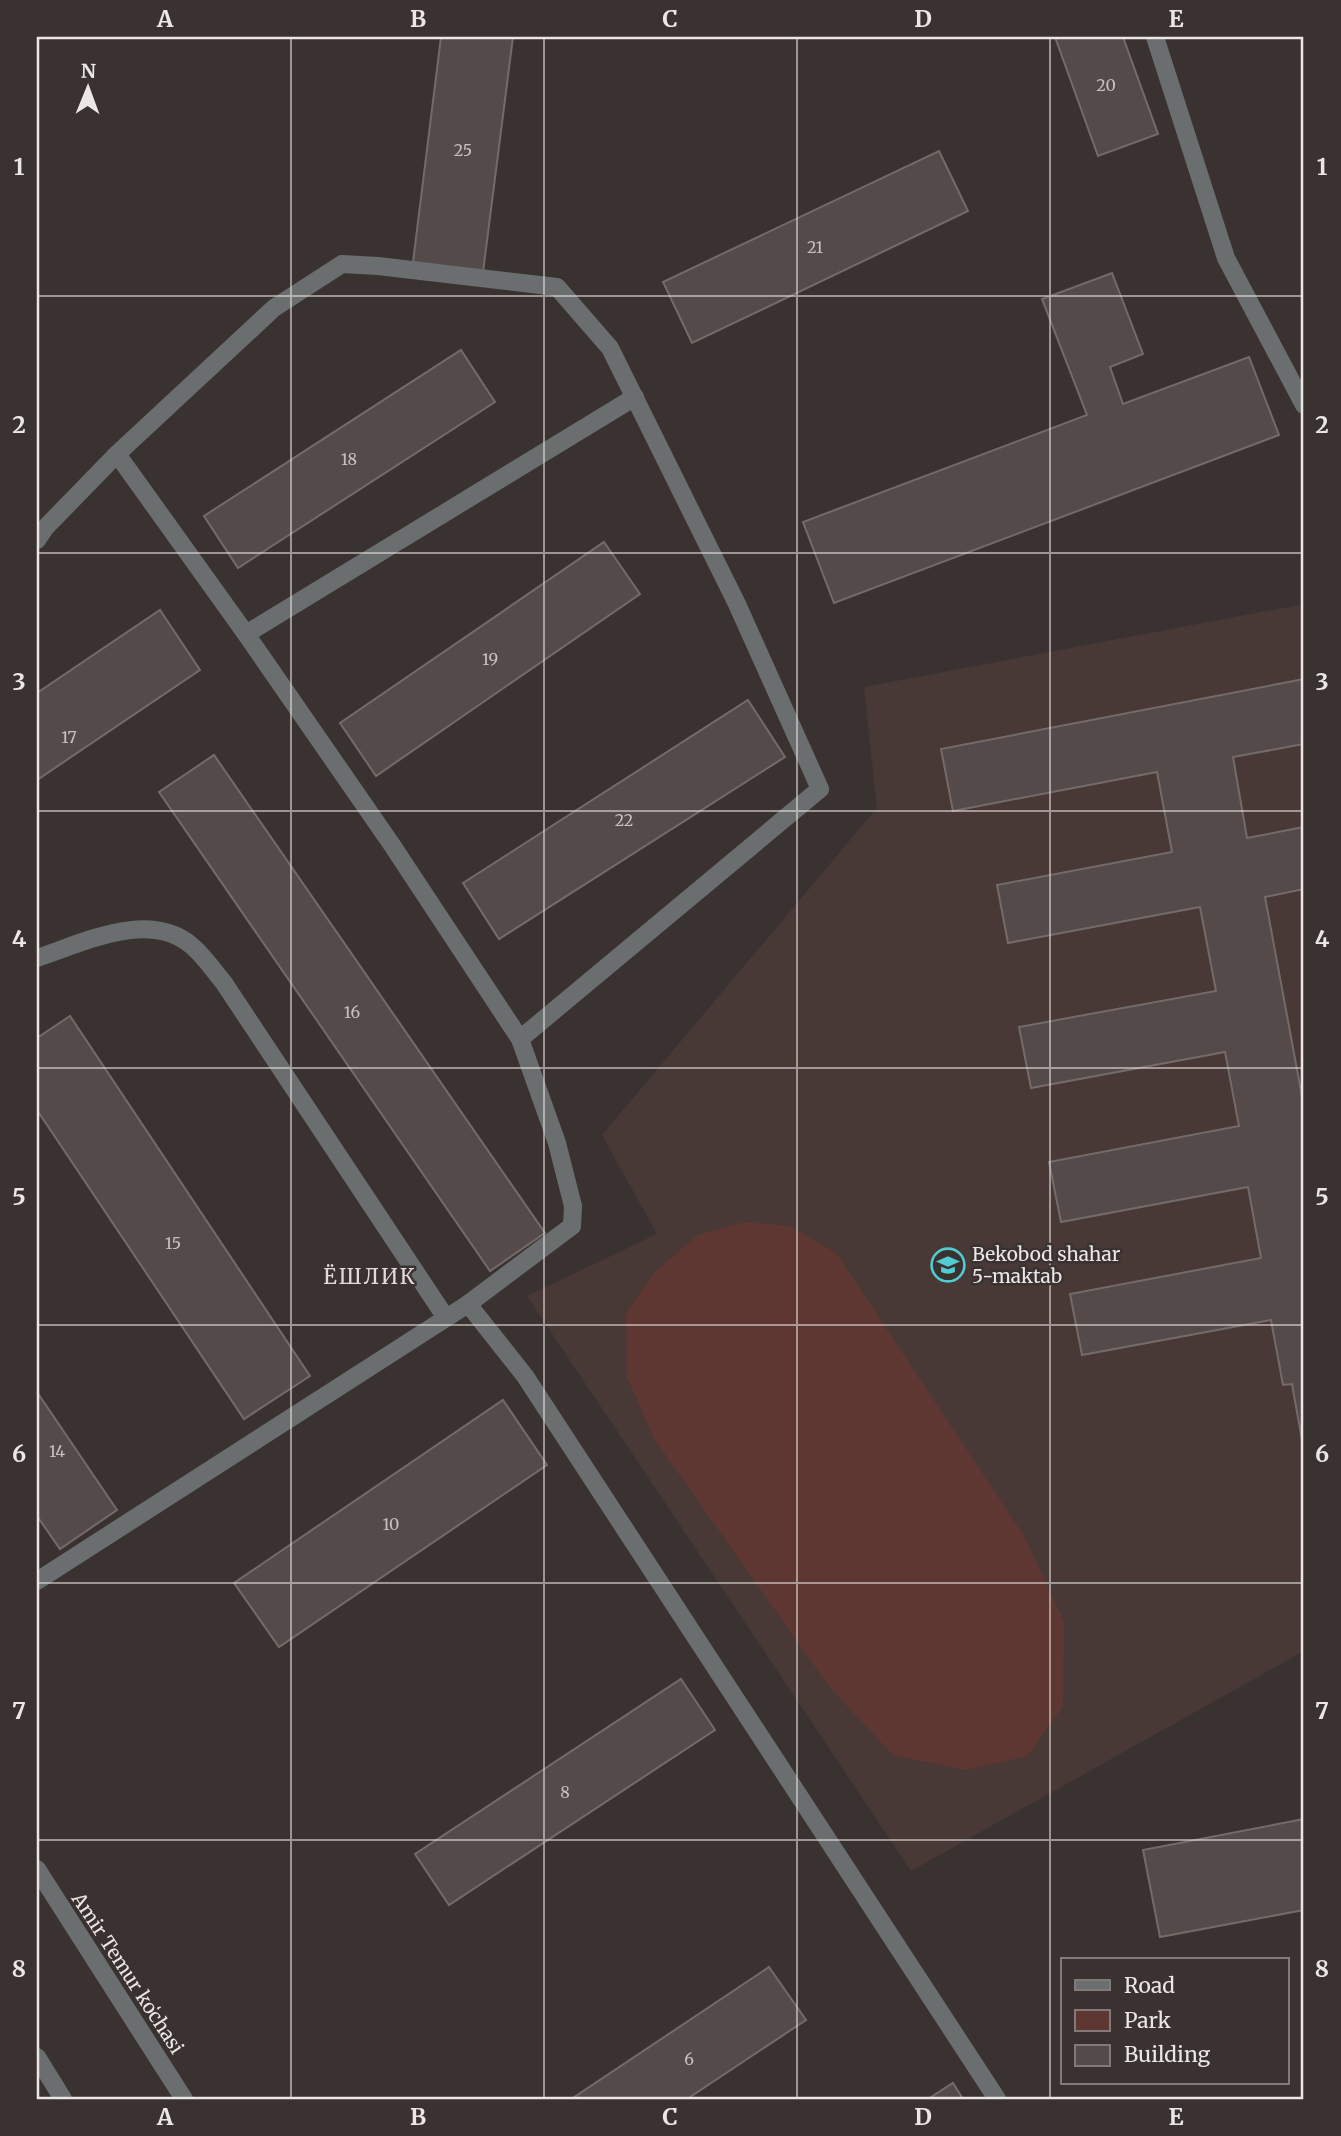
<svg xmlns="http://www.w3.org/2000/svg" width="1341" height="2136" viewBox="0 0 1341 2136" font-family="Merriweather,serif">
<rect width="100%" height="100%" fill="#3a3231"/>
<polygon fill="#483937" points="1304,604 1304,1651 911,1871 527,1296 657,1234 602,1135 877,808 864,687"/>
<polygon fill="#5f3732" points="745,1222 790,1226 836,1253 1024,1536 1064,1622 1063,1706 1027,1756 966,1770 893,1755 831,1689 655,1440 627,1377 626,1313 655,1272 698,1235"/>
<g fill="#534a49" stroke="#746b69" stroke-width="2">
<polygon points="441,37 513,37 483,272 413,262"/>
<polygon points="1055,37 1123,37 1158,134 1098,156"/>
<polygon points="939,151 968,211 692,343 663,282"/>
<polygon points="1112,273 1143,354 1110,367 1123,404 1249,357 1279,435 834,603 803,522 1087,415 1042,299"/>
<polygon points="461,350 495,402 238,568 204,516"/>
<polygon points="604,542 640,594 376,776 340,723"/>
<polygon points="160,610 200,670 37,780 37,693"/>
<polygon points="1304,679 1304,744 1233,757 1247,838 1304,827 1304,889 1265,897 1304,1107 1304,1451 1292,1384 1283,1385 1271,1320 1082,1355 1070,1294 1261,1258 1248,1187 1061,1222 1049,1162 1239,1126 1225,1052 1031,1088 1019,1027 1216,991 1200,907 1008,943 997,885 1172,852 1157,772 953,811 941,749"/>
<polygon points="748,700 785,757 499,939 463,883"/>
<polygon points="214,755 545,1233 490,1271 159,792"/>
<polygon points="70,1016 310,1376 244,1419 37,1110 37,1038"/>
<polygon points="37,1392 117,1510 60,1549 37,1516"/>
<polygon points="503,1400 547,1465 279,1647 234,1583"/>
<polygon points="681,1679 715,1730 449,1905 415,1854"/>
<polygon points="1304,1819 1304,1910 1160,1937 1143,1850"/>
<polygon points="769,1967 806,2020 687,2099 575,2099 573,2098"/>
<polygon points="953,2083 963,2099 928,2099"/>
</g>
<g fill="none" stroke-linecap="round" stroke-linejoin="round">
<g stroke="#6a6e6e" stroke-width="18">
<polyline points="1155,37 1226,258 1304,405"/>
<polyline points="117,454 274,308 342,264 378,266 557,287 610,348 737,604 820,789 520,1039"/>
<polyline points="37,540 45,528 117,454 246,634 392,845 520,1039 557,1143 573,1206 572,1226 468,1304"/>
<polyline points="246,634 635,397"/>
<path d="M37,958C83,943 149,909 192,946C204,956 214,971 224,983L446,1318"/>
<polyline points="37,1581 468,1304 525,1376 997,2099"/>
<polyline points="37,1869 184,2099"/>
<polyline points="37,2057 63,2099"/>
</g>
</g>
<path fill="none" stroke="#ece7e6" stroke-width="2" stroke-opacity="0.55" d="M291,37V2099M544,37V2099M797,37V2099M1050,37V2099M37,296H1304M37,553H1304M37,811H1304M37,1068H1304M37,1325H1304M37,1583H1304M37,1840H1304"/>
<defs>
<symbol id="school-ring" viewBox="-11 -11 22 22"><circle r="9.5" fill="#3a3231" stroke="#51ccd1" stroke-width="1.5"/><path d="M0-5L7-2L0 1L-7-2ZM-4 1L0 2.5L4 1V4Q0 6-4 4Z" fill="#51ccd1"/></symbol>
</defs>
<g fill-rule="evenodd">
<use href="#school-ring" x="929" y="1246" width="38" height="38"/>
</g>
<g text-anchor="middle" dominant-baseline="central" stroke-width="5" stroke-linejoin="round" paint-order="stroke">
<g font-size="16" fill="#c6c0bf">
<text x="1106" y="85">20</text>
<text x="463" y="150">25</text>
<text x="815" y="247">21</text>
<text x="349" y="459">18</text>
<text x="490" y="659">19</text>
<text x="69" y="737">17</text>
<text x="624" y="820">22</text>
<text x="352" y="1012">16</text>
<text x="173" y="1243">15</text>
<text x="57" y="1451">14</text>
<text x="391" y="1524">10</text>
<text x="565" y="1792">8</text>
<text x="689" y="2059">6</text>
</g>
<g font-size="19" fill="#ece7e6" stroke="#3a3231" text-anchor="start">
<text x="972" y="1254">Bekobod shahar<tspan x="972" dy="22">5-maktab</tspan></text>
</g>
<g font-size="19" fill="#ece7e6" stroke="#3a3231">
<text transform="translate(128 1973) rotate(57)">Amir Temur koʻchasi</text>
</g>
<g font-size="21" letter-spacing="2" fill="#e3d9d8" stroke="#3a3231">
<text x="370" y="1276">ЁШЛИК</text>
</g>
</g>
<rect width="1341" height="2136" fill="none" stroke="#3a3231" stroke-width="77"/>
<rect x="1061" y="1958" width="228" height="126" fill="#3a3231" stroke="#817a79" stroke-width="2"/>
<rect x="1075" y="1980" width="35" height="10" fill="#6a6e6e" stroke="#817a79" stroke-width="2"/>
<text x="1124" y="1993" font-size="21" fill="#ece7e6">Road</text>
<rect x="1075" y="2010" width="35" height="21" fill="#5f3732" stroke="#817a79" stroke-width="2"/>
<text x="1124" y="2028" font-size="21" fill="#ece7e6">Park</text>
<rect x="1075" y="2045" width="35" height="21" fill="#534a49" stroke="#817a79" stroke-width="2"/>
<text x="1124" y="2062" font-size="21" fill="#ece7e6">Building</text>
<g transform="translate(88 88) rotate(1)" stroke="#3a3231" stroke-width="5" paint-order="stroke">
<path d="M0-5L12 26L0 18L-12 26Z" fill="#ece7e6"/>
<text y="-10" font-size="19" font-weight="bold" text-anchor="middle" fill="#ece7e6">N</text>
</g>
<rect x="38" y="38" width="1264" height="2060" fill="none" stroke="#ece7e6" stroke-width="2.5"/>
<g font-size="23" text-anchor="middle" font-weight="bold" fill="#ece7e6">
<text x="165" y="27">A</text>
<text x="418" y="27">B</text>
<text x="670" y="27">C</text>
<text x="923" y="27">D</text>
<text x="1176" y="27">E</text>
<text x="19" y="175">1</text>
<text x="1322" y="175">1</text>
<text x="19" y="433">2</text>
<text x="1322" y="433">2</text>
<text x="19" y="690">3</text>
<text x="1322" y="690">3</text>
<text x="19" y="947">4</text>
<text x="1322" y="947">4</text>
<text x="19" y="1205">5</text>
<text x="1322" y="1205">5</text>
<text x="19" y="1462">6</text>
<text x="1322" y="1462">6</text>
<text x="19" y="1719">7</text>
<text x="1322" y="1719">7</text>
<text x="19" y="1977">8</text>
<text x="1322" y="1977">8</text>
<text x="165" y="2125">A</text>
<text x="418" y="2125">B</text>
<text x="670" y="2125">C</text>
<text x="923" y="2125">D</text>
<text x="1176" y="2125">E</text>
</g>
</svg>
